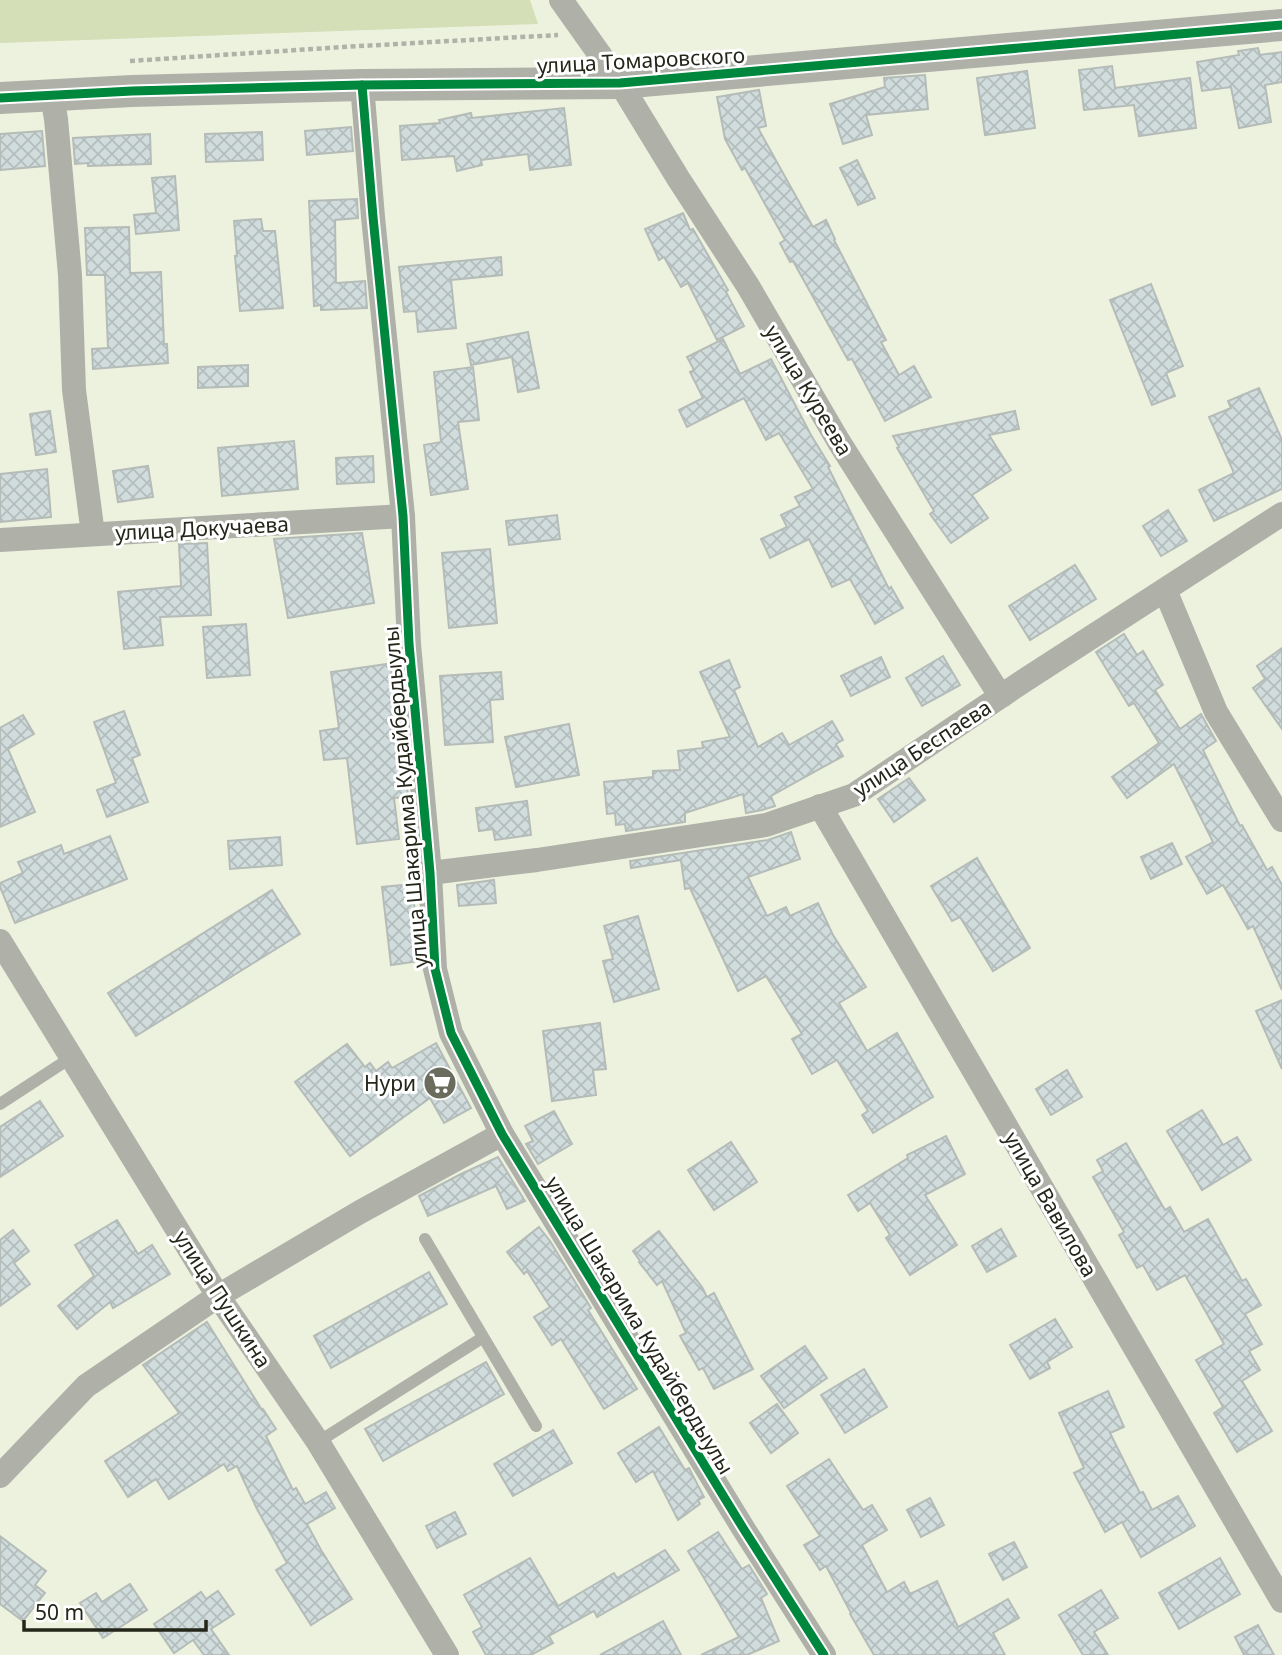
<svg xmlns="http://www.w3.org/2000/svg" width="1282" height="1655" viewBox="0 0 1282 1655" font-family="'Noto Sans',sans-serif">
<defs>
<pattern id="building-cross-hatch" width="8" height="8" patternUnits="userSpaceOnUse" patternTransform="scale(1.75)"><rect width="8" height="8" fill="#d1dcdd"/><path d="M0 0l8 8M0 8l8-8" fill="none" stroke="#b3bdbd"/></pattern>
</defs>
<rect width="100%" height="100%" fill="#edf2df"/>
<polygon fill="#d4deb7" points="0,0 530,0 538,24 0,43"/>
<g fill="url(#building-cross-hatch)" stroke="#b5bcb8" stroke-width="2">
<polygon points="1258,48 1260,55 1282,52 1282,82 1265,85 1271,122 1239,128 1231,87 1202,91 1197,62 1239,55 1238,51"/>
<polygon points="1112,66 1115,88 1190,78 1196,128 1139,136 1134,105 1084,110 1079,70"/>
<polygon points="1027,71 1035,128 985,135 977,78"/>
<polygon points="925,75 928,109 866,115 872,135 843,144 830,104 885,87 884,78"/>
<polygon points="759,90 766,126 758,128 813,227 826,220 835,239 834,240 886,340 881,342 899,375 914,366 931,397 885,421 852,359 848,360 793,261 790,262 780,243 785,240 745,168 742,170 725,139 717,97"/>
<polygon points="564,108 571,165 530,170 528,154 481,160 482,165 457,171 454,156 402,160 400,126 440,123 439,120 471,113 472,118"/>
<polygon points="351,127 353,151 307,155 305,131"/>
<polygon points="42,131 45,166 0,170 0,134"/>
<polygon points="262,132 263,160 206,162 205,134"/>
<polygon points="150,134 151,164 88,166 88,163 75,164 73,138"/>
<polygon points="857,160 875,198 858,205 840,168"/>
<polygon points="175,176 179,230 136,234 134,215 156,213 152,178"/>
<polygon points="357,199 358,218 335,220 336,283 365,281 367,308 321,310 321,305 314,306 309,201"/>
<polygon points="683,213 690,230 693,229 728,290 726,292 744,326 717,340 688,283 681,287 664,257 659,260 645,229"/>
<polygon points="261,219 263,231 275,231 283,308 240,311 235,256 237,256 234,221"/>
<polygon points="129,227 130,273 161,272 164,344 167,344 168,363 93,369 92,349 108,348 105,275 87,275 85,228"/>
<polygon points="501,257 502,275 451,280 456,328 418,332 416,311 404,312 399,267"/>
<polygon points="1151,284 1183,366 1166,373 1175,396 1152,405 1110,300"/>
<polygon points="528,332 539,388 518,392 512,357 471,365 467,344"/>
<polygon points="723,339 740,374 771,359 811,435 830,466 828,467 889,589 891,587 903,608 875,624 850,579 832,587 809,539 770,558 761,539 787,527 781,515 800,506 795,497 813,489 779,433 766,440 744,398 687,427 679,410 703,398 690,372 694,370 687,357"/>
<polygon points="248,365 248,386 198,388 198,367"/>
<polygon points="473,367 479,420 458,422 468,489 431,495 424,445 441,442 434,372"/>
<polygon points="1259,388 1282,440 1282,489 1214,521 1199,490 1234,473 1209,417 1231,408 1228,401"/>
<polygon points="50,411 56,452 36,455 30,414"/>
<polygon points="1015,411 1019,429 989,435 1011,470 972,495 988,518 951,543 930,514 934,511 897,448 899,447 893,436"/>
<polygon points="294,441 298,489 222,496 218,448"/>
<polygon points="373,456 374,482 337,484 336,458"/>
<polygon points="148,466 153,497 118,502 113,471"/>
<polygon points="47,469 51,517 0,522 0,474"/>
<polygon points="1168,510 1187,541 1161,556 1143,526"/>
<polygon points="557,515 560,539 509,545 506,521"/>
<polygon points="362,533 374,603 288,618 274,539"/>
<polygon points="207,543 211,615 160,617 163,645 124,649 118,592 181,586 179,544"/>
<polygon points="490,549 497,623 449,628 442,553"/>
<polygon points="1075,565 1096,599 1030,640 1009,606"/>
<polygon points="246,624 250,675 207,678 203,627"/>
<polygon points="1124,634 1137,655 1143,651 1163,685 1155,690 1180,729 1201,714 1216,741 1203,750 1240,826 1242,825 1267,870 1272,867 1282,885 1282,990 1253,926 1248,929 1223,885 1207,894 1186,857 1213,842 1174,764 1127,798 1112,777 1159,743 1134,703 1129,706 1096,652"/>
<polygon points="1282,648 1282,729 1253,688 1265,679 1257,666"/>
<polygon points="943,656 960,685 922,706 906,678"/>
<polygon points="881,657 890,677 851,696 841,676"/>
<polygon points="729,660 740,687 734,690 758,747 782,733 789,745 832,721 843,740 836,744 843,756 771,796 775,806 762,810 746,813 743,794 685,813 685,822 626,831 625,824 616,825 615,813 607,814 604,782 653,777 653,771 680,770 678,751 703,748 702,742 730,737 700,672"/>
<polygon points="394,663 399,698 408,797 394,798 399,839 357,844 347,758 324,760 320,731 339,728 331,672"/>
<polygon points="501,672 503,699 490,700 493,742 445,745 440,676"/>
<polygon points="124,711 140,755 132,758 148,802 107,817 97,790 116,783 94,722"/>
<polygon points="23,715 34,734 8,749 35,812 0,827 0,728"/>
<polygon points="569,724 579,775 516,787 505,737"/>
<polygon points="909,778 925,800 894,822 878,799"/>
<polygon points="527,801 531,835 495,840 493,829 479,831 476,808"/>
<polygon points="791,832 800,859 748,877 767,916 786,907 790,916 818,903 833,935 866,987 839,1003 867,1051 897,1033 933,1097 873,1133 862,1115 868,1111 837,1060 812,1074 792,1039 802,1034 766,976 738,991 690,888 685,889 681,860 631,868 630,861 768,840"/>
<polygon points="110,836 127,879 15,923 0,887 0,883 23,873 18,862 61,845 64,854"/>
<polygon points="280,837 282,865 230,869 228,841"/>
<polygon points="1172,843 1182,864 1151,879 1141,857"/>
<polygon points="977,858 1030,948 993,971 960,917 952,921 931,886"/>
<polygon points="494,880 496,903 459,906 457,885"/>
<polygon points="412,884 420,961 391,965 382,887"/>
<polygon points="272,890 300,934 136,1036 108,993"/>
<polygon points="638,916 659,989 614,1002 603,961 613,959 604,926"/>
<polygon points="1282,1000 1282,1069 1256,1011"/>
<polygon points="600,1023 606,1069 593,1070 596,1095 552,1101 543,1031"/>
<polygon points="436,1043 471,1108 444,1123 430,1098 350,1156 295,1082 347,1044 365,1067 370,1063 376,1071 388,1062 392,1068"/>
<polygon points="1067,1070 1082,1097 1051,1115 1036,1089"/>
<polygon points="40,1101 63,1136 0,1177 0,1127"/>
<polygon points="1202,1110 1223,1145 1237,1137 1251,1160 1202,1190 1167,1131"/>
<polygon points="554,1111 572,1144 538,1164 526,1144 533,1141 525,1126"/>
<polygon points="946,1136 965,1174 925,1195 957,1245 910,1275 886,1238 890,1235 870,1203 858,1211 848,1195 908,1158 907,1155"/>
<polygon points="731,1142 757,1182 714,1210 688,1170"/>
<polygon points="1126,1143 1165,1210 1170,1207 1184,1232 1208,1219 1242,1281 1246,1279 1261,1305 1245,1314 1262,1344 1249,1351 1260,1370 1242,1381 1272,1431 1237,1452 1214,1413 1223,1407 1196,1360 1224,1344 1185,1275 1157,1290 1143,1265 1137,1268 1119,1235 1124,1232 1093,1177 1103,1171 1097,1160"/>
<polygon points="498,1157 525,1201 507,1209 496,1186 428,1216 419,1196 461,1174"/>
<polygon points="117,1220 138,1254 152,1245 170,1274 113,1308 110,1302 77,1329 58,1306 94,1276 75,1245"/>
<polygon points="539,1227 550,1241 591,1308 588,1310 637,1389 604,1409 561,1339 552,1345 534,1317 550,1307 527,1271 524,1274 507,1252"/>
<polygon points="1001,1229 1016,1256 987,1272 972,1246"/>
<polygon points="13,1230 29,1251 14,1263 30,1284 0,1306 0,1240"/>
<polygon points="659,1231 702,1287 707,1297 714,1293 753,1369 714,1389 703,1368 699,1370 680,1336 686,1333 662,1281 657,1285 639,1262 640,1261 633,1251"/>
<polygon points="429,1272 447,1304 331,1368 314,1336"/>
<polygon points="1055,1319 1072,1347 1047,1362 1050,1368 1030,1379 1010,1345"/>
<polygon points="207,1322 262,1410 263,1409 276,1429 266,1436 293,1490 296,1488 305,1504 326,1492 335,1508 307,1524 321,1550 352,1599 311,1625 276,1570 287,1563 257,1509 237,1466 228,1471 224,1464 169,1499 156,1479 128,1497 105,1461 179,1413 143,1365"/>
<polygon points="805,1346 827,1378 784,1408 761,1376"/>
<polygon points="486,1362 504,1394 383,1461 365,1429"/>
<polygon points="864,1369 887,1407 845,1433 821,1395"/>
<polygon points="1108,1391 1124,1427 1110,1433 1140,1493 1143,1492 1152,1510 1178,1496 1195,1526 1141,1557 1122,1522 1105,1532 1074,1473 1084,1468 1059,1413"/>
<polygon points="777,1404 798,1433 771,1453 750,1423"/>
<polygon points="659,1427 685,1470 689,1468 704,1497 698,1500 700,1504 678,1520 653,1471 636,1482 618,1453"/>
<polygon points="553,1430 572,1463 513,1496 494,1464"/>
<polygon points="829,1459 863,1510 872,1505 887,1530 862,1545 887,1592 904,1582 910,1594 937,1581 958,1627 1008,1599 1019,1618 993,1633 1005,1655 874,1655 850,1614 851,1613 826,1566 820,1570 804,1545 820,1536 787,1486"/>
<polygon points="930,1498 944,1525 921,1537 907,1510"/>
<polygon points="455,1512 466,1534 437,1548 426,1526"/>
<polygon points="718,1532 742,1569 749,1565 767,1594 761,1598 779,1641 747,1655 701,1655 739,1637 688,1551"/>
<polygon points="0,1536 46,1571 35,1585 45,1593 23,1621 0,1604"/>
<polygon points="1014,1542 1027,1567 1003,1580 989,1554"/>
<polygon points="665,1550 679,1570 597,1617 594,1611 549,1636 553,1643 531,1655 486,1655 473,1632 482,1627 464,1595 530,1558 558,1606 614,1573 617,1578"/>
<polygon points="1220,1558 1240,1594 1179,1629 1159,1593"/>
<polygon points="130,1584 147,1610 103,1638 80,1603 96,1593 102,1602"/>
<polygon points="1101,1590 1118,1618 1094,1632 1108,1655 1083,1655 1059,1615"/>
<polygon points="218,1591 234,1614 211,1629 229,1655 204,1655 193,1640 174,1653 154,1624 201,1592 206,1599"/>
<polygon points="663,1621 681,1655 600,1655"/>
<polygon points="1258,1625 1274,1655 1244,1655 1235,1637"/>
</g>
<g fill="none" stroke-linecap="round" stroke-linejoin="round">
<polyline stroke="#b0b2a8" stroke-width="4.5" stroke-dasharray="5 3.5" stroke-linecap="butt" points="130,61 343,47 558,35"/>
<g stroke="#afb1a9" stroke-width="12">
<polyline points="0,1104 72,1057"/>
<polyline points="425,1239 536,1426"/>
<polyline points="318,1442 482,1338"/>
</g>
<g stroke="#afb1a9" stroke-width="24">
<polyline points="561,0 620,83 678,178 748,286 839,442 994,686 1003,695"/>
<polyline points="362,85 373,217 403,516 409,644 430,873 435,969 451,1033 502,1134 743,1528 824,1655"/>
<polyline points="52,96 56,119 70,275 74,390 93,534"/>
<polyline points="0,540 403,516"/>
<polyline points="1165,590 1216,712 1282,820"/>
<polyline points="820,806 1282,1601"/>
<polyline points="430,873 537,860 766,825 854,795 1022,682 1282,514"/>
<polyline points="0,941 218,1296 318,1442 447,1655"/>
<polyline points="0,1476 86,1386 218,1296 360,1212 502,1134"/>
</g>
<polyline stroke="#afb1a9" stroke-width="32" points="0,98 132,91 362,85 620,83 1282,25"/>
<defs>
<g id="cycleway">
<polyline points="362,85 373,217 403,516 409,644 430,873 435,969 451,1033 502,1134 743,1528 824,1655"/>
<polyline points="0,98 132,91 362,85 620,83 1282,25"/>
</g>
</defs>
<use href="#cycleway" stroke="#fff" stroke-width="13"/>
<use href="#cycleway" stroke="#00873e" stroke-width="9"/>
</g>
<defs>
<symbol id="supermarket-disc" viewBox="-11 -11 22 22"><circle r="9.5" fill="#6a6d5e" stroke="#fff"/><path d="M-6-5.5h2.5l.6 2H6L4.5 2H-2.5L-4.4-4H-6ZM-1.5 3.2a1.3 1.3 0 1 0 .1 0ZM3 3.2a1.3 1.3 0 1 0 .1 0Z" fill="#fff"/></symbol>
</defs>
<g fill-rule="evenodd">
<use href="#supermarket-disc" x="421" y="1064" width="38" height="38"/>
</g>
<g text-anchor="middle" dominant-baseline="central" stroke-width="6" stroke-linejoin="round" paint-order="stroke">
<g font-size="21" fill="#232619" stroke="#fff">
<text transform="translate(641 60) rotate(-3)">улица Томаровского</text>
<text transform="translate(809 390) rotate(59)">улица Куреева</text>
<text transform="translate(202 528) rotate(-3)">улица Докучаева</text>
<text transform="translate(922 748) rotate(-33)">улица Беспаева</text>
<text transform="translate(405 797) rotate(-95)">улица Шакарима Кудайбердыулы</text>
<text transform="translate(1051 1204) rotate(60)">улица Вавилова</text>
<text transform="translate(223 1299) rotate(57)">улица Пушкина</text>
<text transform="translate(640 1325) rotate(59)">улица Шакарима Кудайбердыулы</text>
</g>
<g font-size="21" fill="#232619" stroke="#fff" text-anchor="end">
<text x="416" y="1083">Нури</text>
</g>
</g>
<path d="M24 1620v10h182v-10" fill="none" stroke="#232619" stroke-width="3.5"/>
<text x="35" y="1620" font-size="21" fill="#232619" stroke="#ffffff" stroke-width="5" paint-order="stroke">50 m</text>
</svg>
